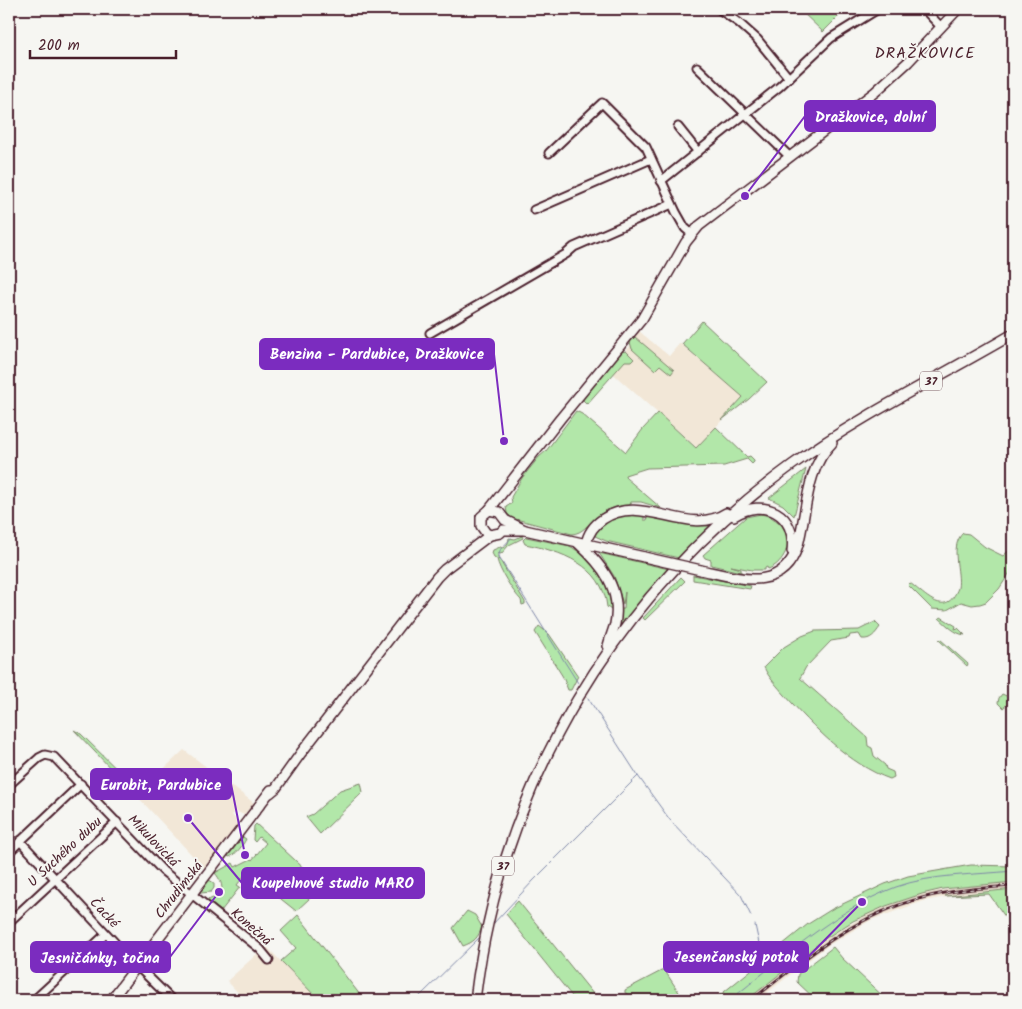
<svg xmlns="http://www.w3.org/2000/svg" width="1022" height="1009" viewBox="0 0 1022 1009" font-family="Kalam,sans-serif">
<rect width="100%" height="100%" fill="#f6f6f2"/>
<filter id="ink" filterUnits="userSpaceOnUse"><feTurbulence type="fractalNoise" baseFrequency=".02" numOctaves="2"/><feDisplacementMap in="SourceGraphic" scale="10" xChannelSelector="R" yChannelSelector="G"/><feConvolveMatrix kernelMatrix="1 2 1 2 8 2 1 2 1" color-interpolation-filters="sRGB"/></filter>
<g filter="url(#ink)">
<g fill="#f2e7d7">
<polygon points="639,331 669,356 680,343 743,397 697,448 610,371 630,346 630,342"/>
<polygon points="184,750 254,803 244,815 235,811 232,815 239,823 204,868 136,795"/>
<polygon points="1013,882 1013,889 962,894 924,901 871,920 827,946 758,1000 747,1000 823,940 868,914 903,899 922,894 961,887"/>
<polygon points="266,946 319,1000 245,1000 227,981"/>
</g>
<g fill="#b2e7a9" stroke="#7e836a">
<polygon points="799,9 846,9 823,32"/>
<polygon points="702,321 767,382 749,399 722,420 743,397 682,344"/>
<polygon points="635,337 674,370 671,374 660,365 655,370 632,349 630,342"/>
<polygon points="626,351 634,359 632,361 625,361 587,404 582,399 621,352"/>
<path d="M576,411L582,414L626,452L643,429L658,413L696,448L716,427L747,457L750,456L754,460V462L752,464L747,459L724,466L647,468L625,475L626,478L661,508L641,502H631L630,505C618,505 605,510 595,518C587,525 583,533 572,534L512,518L507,513L506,507L512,503L511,497L522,478L539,457L546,451Z"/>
<polygon points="806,469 794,516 783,505 769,498"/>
<path d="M626,514L644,515V520H647L648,515L688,524L711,526L679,558L606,541L595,536C599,523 614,517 626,514Z"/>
<path d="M761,514C771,516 782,522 786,533C792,547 781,565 768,569L767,567L765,568V570H752L731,566L741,569V572L711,565V560L705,558L703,555L746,517Z"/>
<path d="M963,533L969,534L985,547L1003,556L1013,547V568L999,589L986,602L980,604L972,605L961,602L947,610L932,609L908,585L910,583C926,595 946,619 958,588C961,571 949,546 963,533Z"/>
<path d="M522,536L523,538L509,545L501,554L498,553V557L525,602V604L522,605L521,600C513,592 499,570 497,559L494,557L492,553L493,550L500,547L504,548L508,543L509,538L515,539Z"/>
<path d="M526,537L570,546L590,559L606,582L612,609L611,610L607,607C603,565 560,551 525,544L523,540Z"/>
<polygon points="599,553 669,569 643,597 619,629 621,609 624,609 625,592 623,604 614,576"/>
<polygon points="693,575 751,586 750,589 693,580"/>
<polygon points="681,577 685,581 645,620 643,618"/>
<path d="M941,617L956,626L955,629L958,628L965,635C955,634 947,625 939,618Z"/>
<path d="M875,622L880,627C875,634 871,640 862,639L859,634L850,635L849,638L831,641L806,667L800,678L867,737L868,746L872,748L874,756L885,765L886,769L893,772L894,777L890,779C850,765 812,726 785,695C778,687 768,677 764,667L784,647L802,636L815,631L859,630Z"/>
<polygon points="539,626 549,634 578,676 571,690 568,690 563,677 535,632"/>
<polygon points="940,639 968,664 967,666 939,640"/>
<polygon points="1002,694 1011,698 1010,702 1003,708 998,703 999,698"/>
<polygon points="74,730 81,734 139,791 135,794"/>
<polygon points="361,783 363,792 320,834 306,817 313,814 340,790"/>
<path d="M256,824L323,886L296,911L247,872L237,885L240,887L221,911L206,900C224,897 226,886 215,873L233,863L235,867L251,859L252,860L266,843L259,837L255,842L253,840L254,826Z"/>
<path d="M243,837L246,839C243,845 236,855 229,857L228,856Z"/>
<polygon points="971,865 1013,866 1013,882 943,889 922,894 886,906 853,921 823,940 747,1000 714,1000 808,924 832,909 885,884 908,876"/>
<polygon points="209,880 214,883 214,888 211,892 201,893 200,892"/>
<polygon points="1013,889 1013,928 989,894 945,896"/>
<polygon points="518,901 598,1000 575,1000 506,914"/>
<path d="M467,911L475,915L482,927C478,938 474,942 463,946L453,928Z"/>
<polygon points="298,915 364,1000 319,1000 281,961 296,948 281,931"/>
<polygon points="833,947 842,958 887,1000 816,1000 797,982 798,974"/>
<polygon points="667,968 665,971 684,1000 634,1000 626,993 625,993 625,990"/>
</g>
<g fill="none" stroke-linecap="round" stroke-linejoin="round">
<g stroke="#7e87a8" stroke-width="1">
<path d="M511,538C506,546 496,548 500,559L578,683"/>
<polyline points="588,698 638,776 634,780"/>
<polyline points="638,776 670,820 741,895 751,916"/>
<polyline points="492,925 534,880 633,781"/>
<polyline points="755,925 765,971"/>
<polyline points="416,1000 482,935"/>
<path d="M730,1000C782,959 833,911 896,887C932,874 975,875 1013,871"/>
</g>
<defs>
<g id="minor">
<polyline points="719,9 739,23 757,39 789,78"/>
<polyline points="924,9 941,27"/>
<polyline points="697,67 789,156"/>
<polyline points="678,127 698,152"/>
<polyline points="549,153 602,103 646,147 676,212 685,228 692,234"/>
<polyline points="661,181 779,87 831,38 878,9"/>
<polyline points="534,210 651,159"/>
<polyline points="430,333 566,254 574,247 672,204"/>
<polyline points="9,785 39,758 45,755 54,757 163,871 260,949 269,960"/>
<polyline points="20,841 129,958 172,1000"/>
<polyline points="9,852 81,784"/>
<polyline points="9,922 117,822"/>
<polyline points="34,1000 106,934"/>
</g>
<g id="major">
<polyline points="489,510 499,512 505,520 525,530 644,557"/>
<path d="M734,516C764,497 797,514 792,551"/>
<polyline points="490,535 486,533 481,526 481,517 489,510 560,419 642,319 686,242 699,226 875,92 908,62 958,9"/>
<path d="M578,543C602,565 622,589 615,624C613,631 610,638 608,646"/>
<path d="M586,544C588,533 594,525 603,519C642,492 688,538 726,513"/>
<path d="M701,570C738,578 783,594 798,545C807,511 806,468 832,443"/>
<polyline points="270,793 276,788 301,753 437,577 445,569 490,535 500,533 503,530 525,530"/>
<polyline points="111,1000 271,790"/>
<path d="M475,1000C501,784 616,593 792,465C861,415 940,377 1013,334"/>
</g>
</defs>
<use href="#minor" stroke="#4a1f2b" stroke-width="11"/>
<use href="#major" stroke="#4a1f2b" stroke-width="12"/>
<use href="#minor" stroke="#f6f6f2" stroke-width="7"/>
<use href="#major" stroke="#f6f6f2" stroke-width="9"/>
<defs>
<path id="rail" d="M752,1000C805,958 855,915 922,898C952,890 983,888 1013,886"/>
</defs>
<use href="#rail" stroke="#4a1f2b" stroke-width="3"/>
<use href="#rail" stroke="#f6f6f2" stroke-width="1" stroke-dasharray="4" stroke-linecap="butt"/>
<defs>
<polyline id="major-bridge" points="644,557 701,570"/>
</defs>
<use href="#major-bridge" stroke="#4a1f2b" stroke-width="12" stroke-linecap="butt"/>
<use href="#major-bridge" stroke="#f6f6f2" stroke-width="9"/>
</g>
</g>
<g text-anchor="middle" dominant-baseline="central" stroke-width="4" stroke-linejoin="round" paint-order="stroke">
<g fill="#f6f6f2" stroke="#7e6067" stroke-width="1">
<rect x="920" y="371.5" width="22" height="19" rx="4"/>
<rect x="492" y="856.5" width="22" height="19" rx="4"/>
</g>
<g font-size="12" font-weight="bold" fill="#4a1f2b">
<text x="931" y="381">37</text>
<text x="503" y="866">37</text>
</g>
<g font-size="14" fill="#4a1f2b" stroke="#f6f6f2">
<text transform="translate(153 841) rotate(46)">Mikulovická</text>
<text transform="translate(65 852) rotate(-43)">U Suchého dubu</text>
<text transform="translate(179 890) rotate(-52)">Chrudimská</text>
<text transform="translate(104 913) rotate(47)">Čacké</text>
<text transform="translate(251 927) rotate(41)">Konečná</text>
</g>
<g font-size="16" letter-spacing="1" fill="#4a1f2b" stroke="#f6f6f2">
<text x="925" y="53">DRAŽKOVICE</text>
</g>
</g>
<path fill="none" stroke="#7b2cbf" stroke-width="2" d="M745 196L805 116M504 441L494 354M245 855L231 784M188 818L242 883M862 902L808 957M219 892L170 957"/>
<g fill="#7b2cbf" stroke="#f6f6f2" stroke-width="2">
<circle cx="745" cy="196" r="5"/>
<circle cx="504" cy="441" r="5"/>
<circle cx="245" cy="855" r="5"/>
<circle cx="188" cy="818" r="5"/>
<circle cx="862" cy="902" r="5"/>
<circle cx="219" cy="892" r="5"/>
</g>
<g fill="#7b2cbf" stroke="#7b2cbf" stroke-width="2">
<rect x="805" y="101" width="130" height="30" rx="5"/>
<rect x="260" y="339" width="234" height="30" rx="5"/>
<rect x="91" y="769" width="140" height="30" rx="5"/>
<rect x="242" y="868" width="182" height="30" rx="5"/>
<rect x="664" y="942" width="144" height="30" rx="5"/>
<rect x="31" y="942" width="139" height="30" rx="5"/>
</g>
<g font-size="15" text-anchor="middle" font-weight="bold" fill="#fff">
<text x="870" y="122">Dražkovice, dolní</text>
<text x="377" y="359">Benzina - Pardubice, Dražkovice</text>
<text x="161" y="790">Eurobit, Pardubice</text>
<text x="333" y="888">Koupelnové studio MARO</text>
<text x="736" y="962">Jesenčanský potok</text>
<text x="100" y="963">Jesničánky, točna</text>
</g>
<rect width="1022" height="1009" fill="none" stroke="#f6f6f2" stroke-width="30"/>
<rect x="15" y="15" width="992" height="979" fill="none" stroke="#4a1f2b" stroke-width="2" filter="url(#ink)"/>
<path d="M30 50v8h146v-8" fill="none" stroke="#4a1f2b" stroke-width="2.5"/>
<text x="38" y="50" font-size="15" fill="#4a1f2b" stroke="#f6f6f2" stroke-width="4" paint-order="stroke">200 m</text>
</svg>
